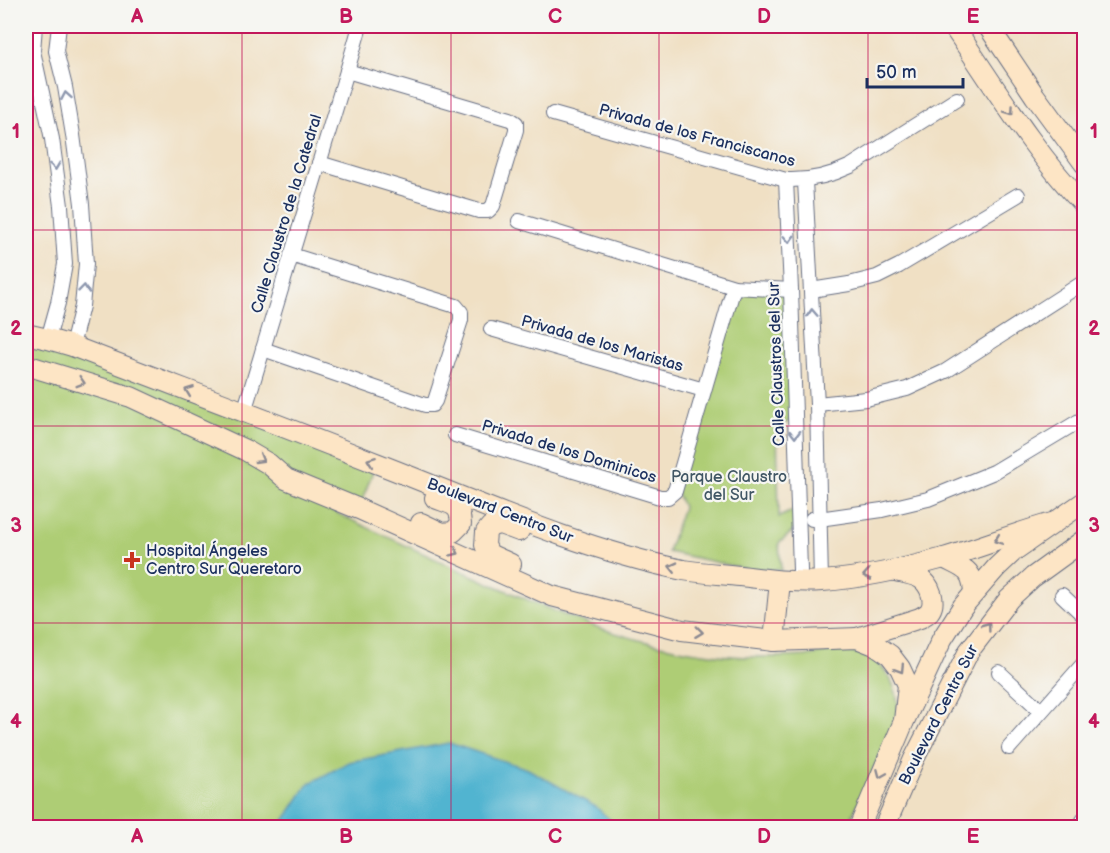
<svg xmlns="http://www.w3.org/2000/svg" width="1110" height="853" viewBox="0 0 1110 853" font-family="'Balsamiq Sans',sans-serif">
<rect width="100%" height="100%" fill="#f6f6f2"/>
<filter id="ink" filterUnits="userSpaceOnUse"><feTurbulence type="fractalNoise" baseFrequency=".0167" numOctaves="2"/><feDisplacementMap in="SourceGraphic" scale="12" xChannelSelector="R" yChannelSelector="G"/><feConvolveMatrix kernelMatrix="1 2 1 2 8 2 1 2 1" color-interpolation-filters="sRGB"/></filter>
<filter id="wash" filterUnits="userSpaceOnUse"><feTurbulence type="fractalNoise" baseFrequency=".008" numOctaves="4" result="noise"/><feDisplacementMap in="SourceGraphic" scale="24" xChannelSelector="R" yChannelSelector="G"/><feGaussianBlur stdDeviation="1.35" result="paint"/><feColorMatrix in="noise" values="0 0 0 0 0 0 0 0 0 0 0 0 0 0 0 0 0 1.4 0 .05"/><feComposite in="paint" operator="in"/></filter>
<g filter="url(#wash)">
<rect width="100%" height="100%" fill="#f0e0c4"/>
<g fill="#aecd75" stroke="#647e6a" stroke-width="1.5">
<polygon points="734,287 791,290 795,417 777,429 779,517 797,509 798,527 779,543 781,570 747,569 668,552 683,507 676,491"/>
<path d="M26,334L376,463L359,509L286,479L279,486C352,520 424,555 498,587C551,610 604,633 660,645C695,653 729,658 764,657C778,657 792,657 805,656C824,653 845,648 864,655C885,662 898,687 898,709C897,713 896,718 895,722L847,827L26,828Z"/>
</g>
<polygon fill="#51b4d0" stroke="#367297" stroke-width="1.5" points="449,743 528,769 596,807 618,827 280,827 308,784 349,762"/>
</g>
<g filter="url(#ink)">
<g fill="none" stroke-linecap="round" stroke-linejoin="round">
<defs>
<g id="street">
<polyline points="35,26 33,51 52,139 61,206 65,264 58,303 48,339"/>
<polyline points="59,26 56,51 65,87 73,135 82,204 86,264 82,306 72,346"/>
<path d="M553,114L786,180C809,181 830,176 851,166L957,99"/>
<polyline points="319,163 479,211 488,211 493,206 516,130 516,123 510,119 347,71"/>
<polyline points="786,180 791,290 800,570 799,582"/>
<polyline points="805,181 817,404 821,581"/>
<polyline points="519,221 734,287 791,290"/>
<polyline points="811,290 849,284 877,277 899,266 1018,195"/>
<polyline points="491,329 704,390"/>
<polyline points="263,349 425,405 432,405 435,401 461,320 461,312 456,306 291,255"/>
<polyline points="817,404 866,399 907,389 946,371 1081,284"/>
<polyline points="244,412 347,71 360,26"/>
<polyline points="455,435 660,497 668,497 675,491 734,287"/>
<polyline points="812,519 819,519 882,510 928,499 994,472 1084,418"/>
<polyline points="1062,595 1084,616"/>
<polyline points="999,672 1041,711"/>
<polyline points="1009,748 1084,663"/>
<polyline points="1081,824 1084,819"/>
</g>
<g id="secondary">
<path d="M953,26C995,87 1033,151 1084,205"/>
<polyline points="988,26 1035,96 1084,163"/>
<path d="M26,334L48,339L72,346C173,385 275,423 376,463C477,502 577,548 683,570C702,573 721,574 740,576C767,579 795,583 822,581C864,578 904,569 944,558C981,547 1016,533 1052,523"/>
<polyline points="26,365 131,397 245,450 269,464 286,479 359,509 552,596 682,630 774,641 857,638 877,646 890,655 900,668 908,685 904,721"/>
<path d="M421,523L442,533L453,532L461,524C460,503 452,505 435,498"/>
<path d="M944,558C964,569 972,568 974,592"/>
<polyline points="511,564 489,554 485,545 486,532 491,526 500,524 519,531"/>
<path d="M857,638L920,618C923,616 926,615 929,612C937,602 930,584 920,578C912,574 904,573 896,571"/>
<polyline points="774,641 780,581"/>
<polyline points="859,828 904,721 942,639 963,606 997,567 1015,550 1084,502"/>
<polyline points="884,828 914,759 969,651 1009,599 1033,577 1084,540"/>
</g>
</defs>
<use href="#street" stroke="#666d82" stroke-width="16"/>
<use href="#secondary" stroke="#666d82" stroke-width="22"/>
<use href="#street" stroke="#fff" stroke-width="14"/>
<use href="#secondary" stroke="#fde5c5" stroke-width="20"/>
</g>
<defs><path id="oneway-chevron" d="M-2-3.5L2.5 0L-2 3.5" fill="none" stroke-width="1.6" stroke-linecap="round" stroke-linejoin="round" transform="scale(1.5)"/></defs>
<g stroke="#8d97ae">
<use href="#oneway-chevron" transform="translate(66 96) rotate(-100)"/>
<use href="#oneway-chevron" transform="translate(55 166) rotate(82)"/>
<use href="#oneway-chevron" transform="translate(789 239) rotate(87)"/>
<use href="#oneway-chevron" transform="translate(84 289) rotate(-84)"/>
<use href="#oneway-chevron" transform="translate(812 313) rotate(-93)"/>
<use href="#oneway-chevron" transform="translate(795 434) rotate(89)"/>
</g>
<g stroke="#8c8a92">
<use href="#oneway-chevron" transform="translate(1010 111) rotate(55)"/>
<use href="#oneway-chevron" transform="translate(81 382) rotate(17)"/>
<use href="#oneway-chevron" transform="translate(189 391) rotate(-159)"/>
<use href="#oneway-chevron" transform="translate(260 459) rotate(31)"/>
<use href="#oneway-chevron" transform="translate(371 461) rotate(-159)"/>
<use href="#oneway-chevron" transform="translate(998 540) rotate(159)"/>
<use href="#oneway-chevron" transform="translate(455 552) rotate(24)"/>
<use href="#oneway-chevron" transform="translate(673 567) rotate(-167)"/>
<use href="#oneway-chevron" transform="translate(867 575) rotate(170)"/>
<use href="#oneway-chevron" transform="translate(987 626) rotate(-53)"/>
<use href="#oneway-chevron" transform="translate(699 632) rotate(7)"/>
<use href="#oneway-chevron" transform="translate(900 669) rotate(58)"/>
<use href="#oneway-chevron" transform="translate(881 774) rotate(113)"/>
</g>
</g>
<path fill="none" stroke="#c2185b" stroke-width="1.5" stroke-opacity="0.55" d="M242,26V828M451,26V828M659,26V828M868,26V828M26,230H1084M26,426H1084M26,623H1084"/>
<path fill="#c8321e" stroke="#f6f6f2" stroke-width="2" d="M129 551h6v6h6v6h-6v6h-6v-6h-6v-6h6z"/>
<g text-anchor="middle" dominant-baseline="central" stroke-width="4.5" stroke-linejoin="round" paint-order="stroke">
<g font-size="16" fill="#1b2f5e" stroke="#f6f6f2">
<text transform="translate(697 136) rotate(15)">Privada de los Franciscanos</text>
<text transform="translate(287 214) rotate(-73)">Calle Claustro de la Catedral</text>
<text transform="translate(602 344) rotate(16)">Privada de los Maristas</text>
<text transform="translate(777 364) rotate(-92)">Calle Claustros del Sur</text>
<text transform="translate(569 452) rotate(17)">Privada de los Dominicos</text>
<text transform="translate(500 511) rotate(21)">Boulevard Centro Sur</text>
<text transform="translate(939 715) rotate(-63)">Boulevard Centro Sur</text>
</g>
<g font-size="16" fill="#405664" stroke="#f6f6f2">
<text x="729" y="477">Parque Claustro<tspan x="729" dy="18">del Sur</tspan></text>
</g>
<g font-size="16" fill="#1b2f5e" stroke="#f6f6f2" text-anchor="start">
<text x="146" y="551">Hospital Ángeles<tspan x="146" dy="18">Centro Sur Queretaro</tspan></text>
</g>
</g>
<rect width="1110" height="853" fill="none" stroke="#f6f6f2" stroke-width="66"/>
<path d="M867 78v9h96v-9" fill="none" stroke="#1b2f5e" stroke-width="3"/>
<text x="876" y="78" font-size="18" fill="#1b2f5e" stroke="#f6f6f2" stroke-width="4.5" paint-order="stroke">50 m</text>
<rect x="33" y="33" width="1044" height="787" fill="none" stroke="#c2185b" stroke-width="2"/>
<g font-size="20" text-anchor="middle" font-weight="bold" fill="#c2185b">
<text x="137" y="23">A</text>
<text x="346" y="23">B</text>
<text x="555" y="23">C</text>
<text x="764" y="23">D</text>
<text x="973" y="23">E</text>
<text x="16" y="138">1</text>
<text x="1094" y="138">1</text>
<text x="16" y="335">2</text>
<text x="1094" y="335">2</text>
<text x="16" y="532">3</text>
<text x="1094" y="532">3</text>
<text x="16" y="728">4</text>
<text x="1094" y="728">4</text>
<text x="137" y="843">A</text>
<text x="346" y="843">B</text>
<text x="555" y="843">C</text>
<text x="764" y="843">D</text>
<text x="973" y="843">E</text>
</g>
</svg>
